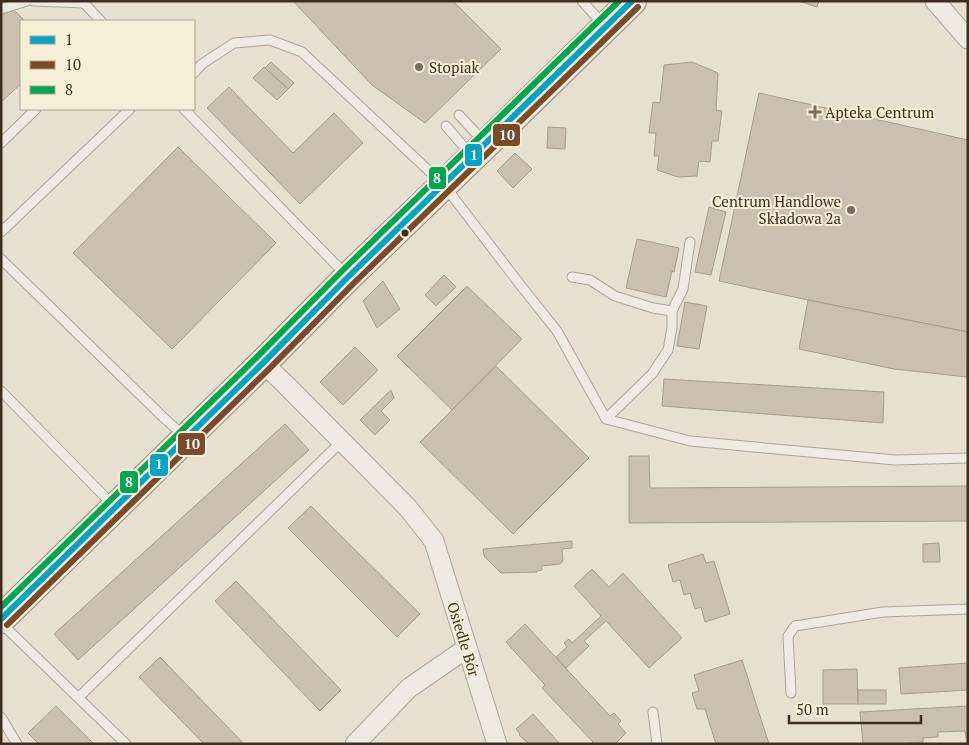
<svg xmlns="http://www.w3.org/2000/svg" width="969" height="745" viewBox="0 0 969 745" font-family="'PT Serif',serif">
<rect width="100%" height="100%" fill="#e7e0d1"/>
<g fill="#cbbfb2" stroke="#a89c90">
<polygon points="293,1 453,1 501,49 425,123 372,85"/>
<polygon points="798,1 819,1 817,7"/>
<polygon points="9,5 25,21 21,21 21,84 1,102 1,12"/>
<polygon points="271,62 294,83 288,89 265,68"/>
<polygon points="692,62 718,73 716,110 722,111 718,141 712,141 710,162 699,161 697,176 678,177 657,170 659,156 654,156 656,133 649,133 653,102 660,103 664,65"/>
<polygon points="264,67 288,89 277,100 253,78"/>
<polygon points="229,87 293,153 334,113 363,143 300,204 207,108"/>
<polygon points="759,93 968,140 968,332 808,300 719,281"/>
<polygon points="548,127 566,128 565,149 547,148"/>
<polygon points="178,147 276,243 172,349 73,253"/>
<polygon points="515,153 532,169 513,188 497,171"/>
<polygon points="709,207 726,212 711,275 695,272"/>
<polygon points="637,239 679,248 674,272 672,271 666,297 626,288"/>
<polygon points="444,275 456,287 436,306 425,295"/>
<polygon points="383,281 400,309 377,328 363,301"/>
<polygon points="467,286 522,339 452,410 397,356"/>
<polygon points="808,300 968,332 967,377 894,369 799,349"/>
<polygon points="685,302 707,306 699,349 677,346"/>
<polygon points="355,347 378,370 343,405 320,382"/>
<polygon points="496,366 589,458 513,534 420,442"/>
<polygon points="664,379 884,392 883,423 662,406"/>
<polygon points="391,390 394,398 381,411 390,420 375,435 360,420"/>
<polygon points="285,424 309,450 78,660 54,634"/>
<polygon points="629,456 649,456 650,488 968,486 968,521 629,523"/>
<polygon points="311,506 420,614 397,637 288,528"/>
<polygon points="572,541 572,548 562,549 563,561 560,564 541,566 542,570 537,571 537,572 501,573 484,556 483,549"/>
<polygon points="939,543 940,562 923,562 923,544"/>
<polygon points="703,554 706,563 714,561 730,614 705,622 701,607 695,609 690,593 684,595 680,580 673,582 668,565"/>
<polygon points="592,569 609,587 623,573 682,638 649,668 606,621 584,641 589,646 566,668 556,657 567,647 564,643 569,639 572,643 601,616 574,586"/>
<polygon points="236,581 341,690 320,711 215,601"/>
<polygon points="525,624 610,716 614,713 621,721 618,724 626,733 615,744 591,744 593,742 542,688 545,685 506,642"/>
<polygon points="160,657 244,744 204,744 139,677"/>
<polygon points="742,660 769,744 716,744 705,709 697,709 692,693 699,691 694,675"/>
<polygon points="968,663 968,690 901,694 899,668"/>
<polygon points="857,669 858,704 823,704 823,670"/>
<rect x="858" y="690" width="28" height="14"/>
<polygon points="56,706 94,744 39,744 28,733"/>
<polygon points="968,706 968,738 966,738 965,731 938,732 938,737 923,738 923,742 900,744 863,744 860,712"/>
<polygon points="533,714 560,744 529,744 519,735 520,734 516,729"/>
</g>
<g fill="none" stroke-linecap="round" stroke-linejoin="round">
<defs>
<g id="lane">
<polyline points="33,1 84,3"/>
<polyline points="82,1 101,21"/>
<polyline points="582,1 603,24"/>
<polyline points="1,9 27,1"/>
<polyline points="194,73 202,64 234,43 270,40 302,52 444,185 518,282 557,331 606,419 690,441 895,460 968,458"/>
<polyline points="184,109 346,275"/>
<polyline points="459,115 484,142"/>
<polyline points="446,126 470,154"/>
<polyline points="1,143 36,109"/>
<polyline points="1,232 130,109"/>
<polyline points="1,259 164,418 184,436"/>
<polyline points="572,277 590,280 615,296 653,308 672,311 672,328 668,350 652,374 606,419"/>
<polyline points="672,311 683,289 690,242"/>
<polyline points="1,391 113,505"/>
<polyline points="1,623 126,744"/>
<polyline points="791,693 788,636 795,626 883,612 968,609"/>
<polyline points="79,697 341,442"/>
<polyline points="653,712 657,744"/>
<polyline points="1,717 17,744"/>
</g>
<g id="street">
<polyline points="935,1 968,39"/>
<polyline points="263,363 285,384 408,508 434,541 497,744"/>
<polyline points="355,744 409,688 467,648"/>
</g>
<polyline id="primary" points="1,619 263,363 348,277 486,144 632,1"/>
</defs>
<use href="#lane" stroke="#ada599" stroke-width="11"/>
<use href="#street" stroke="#ada599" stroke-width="21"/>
<use href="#primary" stroke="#928b80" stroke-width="30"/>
<use href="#lane" stroke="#efebe3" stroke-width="9"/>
<use href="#street" stroke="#efebe3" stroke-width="19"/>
<use href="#primary" stroke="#e6e1d4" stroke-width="28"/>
<defs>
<polyline id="bus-1" points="1,619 263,363 348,277 632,1"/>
<polyline id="bus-2" points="7,625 269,369 354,283 638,7"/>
<polyline id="bus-3" points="1,607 257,357 342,271 619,1"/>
</defs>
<use href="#bus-1" stroke="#f7eed8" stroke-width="10"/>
<use href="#bus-2" stroke="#f7eed8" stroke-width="10"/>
<use href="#bus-3" stroke="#f7eed8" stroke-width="10"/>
<use href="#bus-1" stroke="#03a3c5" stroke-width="6"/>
<use href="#bus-2" stroke="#7a4b2a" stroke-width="6"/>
<use href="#bus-3" stroke="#00a651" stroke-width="6"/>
</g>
<g fill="#786c5e" stroke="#f7eed8" stroke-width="2">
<circle cx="419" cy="67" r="5"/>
<path d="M812.5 104.5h5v5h5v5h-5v5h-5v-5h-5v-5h5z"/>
<circle cx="851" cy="210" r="5"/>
</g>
<circle fill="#3d2e20" stroke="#f7eed8" stroke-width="2" cx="405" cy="233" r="4.5"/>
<g text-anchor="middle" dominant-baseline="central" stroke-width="4" stroke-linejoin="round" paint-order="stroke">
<g font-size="15" fill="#3d2e20" stroke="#f7eed8" text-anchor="start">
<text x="429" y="67">Stopiak</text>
<text x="825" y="112">Apteka Centrum</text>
<text x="841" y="201" text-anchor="end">Centrum Handlowe<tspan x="841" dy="17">Składowa 2a</tspan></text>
</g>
<g font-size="15" fill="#3d2e20" stroke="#f7eed8">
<text transform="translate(464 639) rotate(73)">Osiedle Bór</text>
</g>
</g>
<g stroke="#f7eed8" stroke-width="2">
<rect x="492" y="123" width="29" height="24" rx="5" fill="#7a4b2a"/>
<rect x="464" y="143" width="19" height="24" rx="5" fill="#03a3c5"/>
<rect x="428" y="166" width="19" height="24" rx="5" fill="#00a651"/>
<rect x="177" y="432" width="29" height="24" rx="5" fill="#7a4b2a"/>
<rect x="149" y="453" width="20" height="24" rx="5" fill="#03a3c5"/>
<rect x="119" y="470" width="20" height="24" rx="5" fill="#00a651"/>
</g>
<g font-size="14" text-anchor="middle" font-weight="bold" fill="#fff">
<text x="507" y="140">10</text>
<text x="474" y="160">1</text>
<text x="437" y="183">8</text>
<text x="192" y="449">10</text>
<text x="159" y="469">1</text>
<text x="129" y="487">8</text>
</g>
<rect width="969" height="745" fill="none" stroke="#3d2e20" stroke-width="5"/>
<rect x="20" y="20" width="175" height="90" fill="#f7eed8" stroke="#ada18e"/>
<rect x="30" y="36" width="25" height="8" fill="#03a3c5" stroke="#ada18e"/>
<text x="65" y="45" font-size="15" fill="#3d2e20">1</text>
<rect x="30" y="61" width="25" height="8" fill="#7a4b2a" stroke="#ada18e"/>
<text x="65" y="70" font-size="15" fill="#3d2e20">10</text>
<rect x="30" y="86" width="25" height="8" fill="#00a651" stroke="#ada18e"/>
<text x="65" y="95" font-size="15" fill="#3d2e20">8</text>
<path d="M789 715v8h132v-8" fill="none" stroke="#3d2e20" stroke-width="2.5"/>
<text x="796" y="715" font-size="15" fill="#3d2e20" stroke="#f7eed8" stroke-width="4" paint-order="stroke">50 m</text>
</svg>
